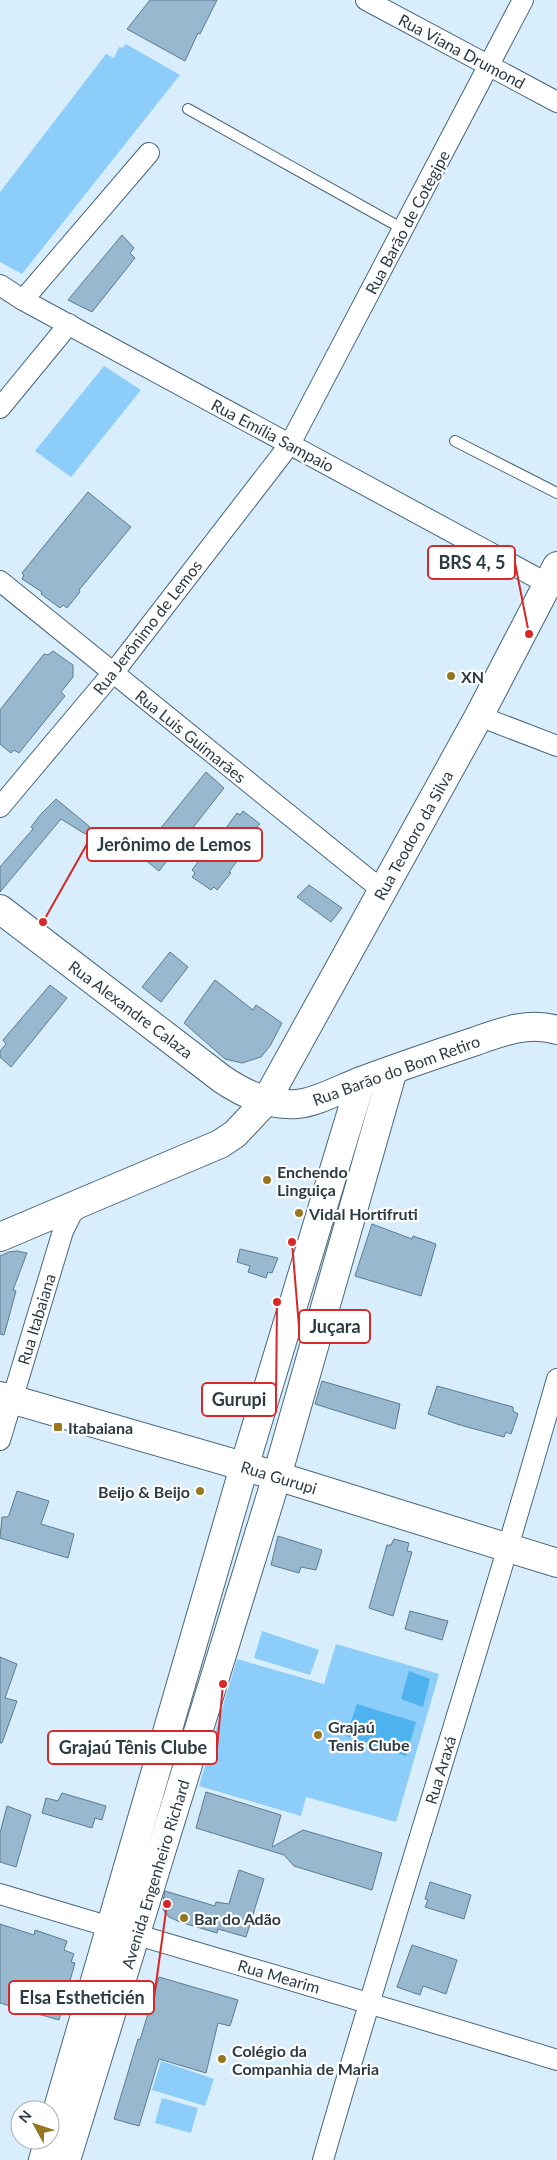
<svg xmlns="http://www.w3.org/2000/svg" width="557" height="2160" viewBox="0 0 557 2160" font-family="Lato,sans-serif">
<rect width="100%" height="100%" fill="#d9eefc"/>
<g fill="#8dcdf9">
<polygon points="126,44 180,75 22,274 0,262 0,192 106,54 114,58 119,47 122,48"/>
<polygon points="104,366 141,390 71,477 35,451"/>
<polygon points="262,1631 319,1650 310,1675 254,1658"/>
<polygon points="336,1644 439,1674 396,1822 306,1797 301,1816 199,1786 237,1659 324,1684"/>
<polygon points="161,2061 214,2079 205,2106 152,2090"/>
<polygon points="162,2098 198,2108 191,2133 155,2123"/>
</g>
<g fill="#4eb2ef">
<polygon points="409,1671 430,1679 423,1707 401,1699"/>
<polygon points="357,1704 416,1722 406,1756 346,1736"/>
</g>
<g fill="#97b8cf" stroke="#5b7b91">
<polygon points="150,0 217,0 200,34 198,33 185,61 127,29"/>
<polygon points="122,235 134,248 130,253 135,258 92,312 68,300"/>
<polygon points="88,492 131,527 79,590 80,592 67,608 63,605 60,608 41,594 42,592 22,579 24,575 22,573"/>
<polygon points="53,651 73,665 73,677 61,692 65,696 19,753 14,750 11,753 0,744 0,710 44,654 48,655"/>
<polygon points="206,772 224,788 159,871 139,855"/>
<polygon points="56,799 90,827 85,834 61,819 0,892 0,867 33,829 31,827 41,814"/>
<polygon points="243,811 260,824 256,828 259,831 229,872 231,873 217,890 214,887 211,890 192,877 195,873 192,870 205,852 207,854 237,813 240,815"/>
<polygon points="309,885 342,908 331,922 297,897"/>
<polygon points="170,952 188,967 161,1002 142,987"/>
<polygon points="215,980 253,1010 256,1005 282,1023 270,1046 261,1057 242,1063 225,1059 184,1023"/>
<polygon points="50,985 67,998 11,1067 0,1057 0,1051 6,1044 3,1040"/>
<polygon points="372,1224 412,1239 413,1236 436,1244 421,1296 355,1276"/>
<polygon points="240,1249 278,1258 272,1273 268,1272 266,1278 248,1272 250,1266 237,1262"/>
<polygon points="17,1251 27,1253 13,1290 16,1291 4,1335 0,1334 0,1256 9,1252"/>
<polygon points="322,1381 400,1404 395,1429 315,1404"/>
<polygon points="437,1386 513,1407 513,1411 518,1414 511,1434 506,1432 504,1437 460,1425 428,1414"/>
<polygon points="17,1491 49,1501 41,1524 74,1534 68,1558 0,1538 2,1517 7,1517 9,1515"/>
<polygon points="278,1536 322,1550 316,1570 301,1567 299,1573 271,1565"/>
<polygon points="394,1539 409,1543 407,1551 412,1552 393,1616 369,1608 387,1545 391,1545"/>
<polygon points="410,1611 448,1621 442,1640 405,1629"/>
<polygon points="0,1657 17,1664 5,1698 17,1701 2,1743 0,1743"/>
<polygon points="206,1792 281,1815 272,1847 303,1830 382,1853 372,1890 294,1866 284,1855 196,1828"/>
<polygon points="62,1793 106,1806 102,1820 95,1818 92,1828 42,1813 46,1798 58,1801"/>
<polygon points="7,1806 31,1815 16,1867 0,1862 0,1833"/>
<polygon points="239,1870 264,1879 246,1937 218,1929 217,1933 180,1922 169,1917 164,1911 162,1906 165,1891 215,1906 216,1902 229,1904"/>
<polygon points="430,1882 471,1895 464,1919 425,1907 428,1900 425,1899"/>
<polygon points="0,1924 34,1935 35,1930 67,1941 64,1950 74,1954 71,1962 75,1963 59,2020 0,2003"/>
<polygon points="412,1945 457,1960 446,1994 423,1986 420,1995 397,1987"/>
<polygon points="159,1977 238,2000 230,2026 218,2023 206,2073 159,2059 139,2126 114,2119 138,2039 140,2040"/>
</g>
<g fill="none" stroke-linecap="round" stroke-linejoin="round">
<defs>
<g id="lane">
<polyline points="188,109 403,229"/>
<polyline points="455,441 557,493"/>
</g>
<g id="street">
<polyline points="366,0 557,102"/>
<polyline points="0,285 23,300 548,584"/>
<polyline points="23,300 149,153"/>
<polyline points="0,408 69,324"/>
<polyline points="0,581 383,891"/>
<polyline points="479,716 557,746"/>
<polyline points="0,807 121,663 290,444 523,0"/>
<polyline points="0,1440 63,1231 71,1215 81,1203"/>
<path d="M0,1894C186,1950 372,2003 557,2060"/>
<path d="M323,2160C398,1899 483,1641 557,1379"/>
</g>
<g id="secondary">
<path d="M0,909L222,1079C244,1094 270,1106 297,1104C318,1102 340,1089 361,1081C399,1067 437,1054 476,1041C501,1032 530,1021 557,1030"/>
<polyline points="0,1396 277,1476 557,1563"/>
<polyline points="50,2136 244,1467 361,1081"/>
<polyline points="43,2160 49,2140"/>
<polyline points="66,2160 277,1476 393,1070"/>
</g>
<polyline id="primary" points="0,1237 220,1144 235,1134 266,1101 479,716 557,566"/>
</defs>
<use href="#lane" stroke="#48667c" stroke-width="12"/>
<use href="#street" stroke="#48667c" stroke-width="22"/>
<use href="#secondary" stroke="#48667c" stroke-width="30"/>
<use href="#primary" stroke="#48667c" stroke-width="30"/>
<use href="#lane" stroke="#fff" stroke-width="10"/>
<use href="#street" stroke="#fff" stroke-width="20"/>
<use href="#secondary" stroke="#fff" stroke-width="28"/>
<use href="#primary" stroke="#fff" stroke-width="28"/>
</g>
<g fill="#94771e" stroke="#fff" stroke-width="2">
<circle cx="451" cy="676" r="5"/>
<circle cx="267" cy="1180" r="5"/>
<circle cx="299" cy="1213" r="5"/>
<rect x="53" y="1422" width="10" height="10" rx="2.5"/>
<circle cx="200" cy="1491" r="5"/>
<circle cx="318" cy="1735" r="5"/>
<circle cx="184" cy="1918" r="5"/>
<circle cx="222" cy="2059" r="5"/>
</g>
<g text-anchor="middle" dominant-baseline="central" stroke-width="4.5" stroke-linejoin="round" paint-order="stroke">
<g font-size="16" fill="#2d3b45" stroke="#fff">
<text transform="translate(462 51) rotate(28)">Rua Viana Drumond</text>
<text transform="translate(407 222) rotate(-62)">Rua Barão de Cotegipe</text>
<text transform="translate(273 435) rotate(28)">Rua Emília Sampaio</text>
<text transform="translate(147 627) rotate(-52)">Rua Jerônimo de Lemos</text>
<text transform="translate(191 736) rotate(39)">Rua Luis Guimarães</text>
<text transform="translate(413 835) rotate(-61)">Rua Teodoro da Silva</text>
<text transform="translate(131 1009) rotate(37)">Rua Alexandre Calaza</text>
<text transform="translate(396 1070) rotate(-20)">Rua Barão do Bom Retiro</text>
<text transform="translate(36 1319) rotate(-73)">Rua Itabaiana</text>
<text transform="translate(279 1477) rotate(17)">Rua Gurupi</text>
<text transform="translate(440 1770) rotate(-73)">Rua Araxá</text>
<text transform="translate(155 1874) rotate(-73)">Avenida Engenheiro Richard</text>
<text transform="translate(279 1976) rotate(16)">Rua Mearim</text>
</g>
<g font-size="16" font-weight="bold" fill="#2d3b45" stroke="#fff" text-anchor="start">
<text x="461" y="676">XN</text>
<text x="277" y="1171">Enchendo<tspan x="277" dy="18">Linguiça</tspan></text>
<text x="309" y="1213">Vidal Hortifruti</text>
<text x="68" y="1427">Itabaiana</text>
<text x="190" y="1491" text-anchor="end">Beijo &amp; Beijo</text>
<text x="328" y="1726">Grajaú<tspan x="328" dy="18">Tenis Clube</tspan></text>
<text x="194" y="1918">Bar do Adão</text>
<text x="232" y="2050">Colégio da<tspan x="232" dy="18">Companhia de Maria</tspan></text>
</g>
</g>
<path fill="none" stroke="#d62828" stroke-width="2" d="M529 634L515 563M43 922L87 844M292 1242L299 1327M277 1302L276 1399M223 1684L217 1748M167 1904L154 1998"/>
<g fill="#d62828" stroke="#fff" stroke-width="2">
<circle cx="529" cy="634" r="5"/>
<circle cx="43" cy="922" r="5"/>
<circle cx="292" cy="1242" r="5"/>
<circle cx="277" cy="1302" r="5"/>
<circle cx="223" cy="1684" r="5"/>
<circle cx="167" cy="1904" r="5"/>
</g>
<g fill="#fff" stroke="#d62828" stroke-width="2">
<rect x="428" y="546" width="87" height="33" rx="5"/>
<rect x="87" y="828" width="175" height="33" rx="5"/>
<rect x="299" y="1310" width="71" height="33" rx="5"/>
<rect x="202" y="1383" width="74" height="33" rx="5"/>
<rect x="48" y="1731" width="169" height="33" rx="5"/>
<rect x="9" y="1981" width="145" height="33" rx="5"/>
</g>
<g font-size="18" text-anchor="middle" font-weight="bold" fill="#2d3b45">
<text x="472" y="569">BRS 4, 5</text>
<text x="174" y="851">Jerônimo de Lemos</text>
<text x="335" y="1333">Juçara</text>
<text x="239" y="1406">Gurupi</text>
<text x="133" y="1754">Grajaú Tênis Clube</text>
<text x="82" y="2004">Elsa Estheticién</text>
</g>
<g transform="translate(35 2125) rotate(310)"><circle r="24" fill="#ffffff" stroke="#abb1b5"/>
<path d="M0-4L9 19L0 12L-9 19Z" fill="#94771e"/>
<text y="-8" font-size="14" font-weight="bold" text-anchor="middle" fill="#2d3b45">N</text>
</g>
</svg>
